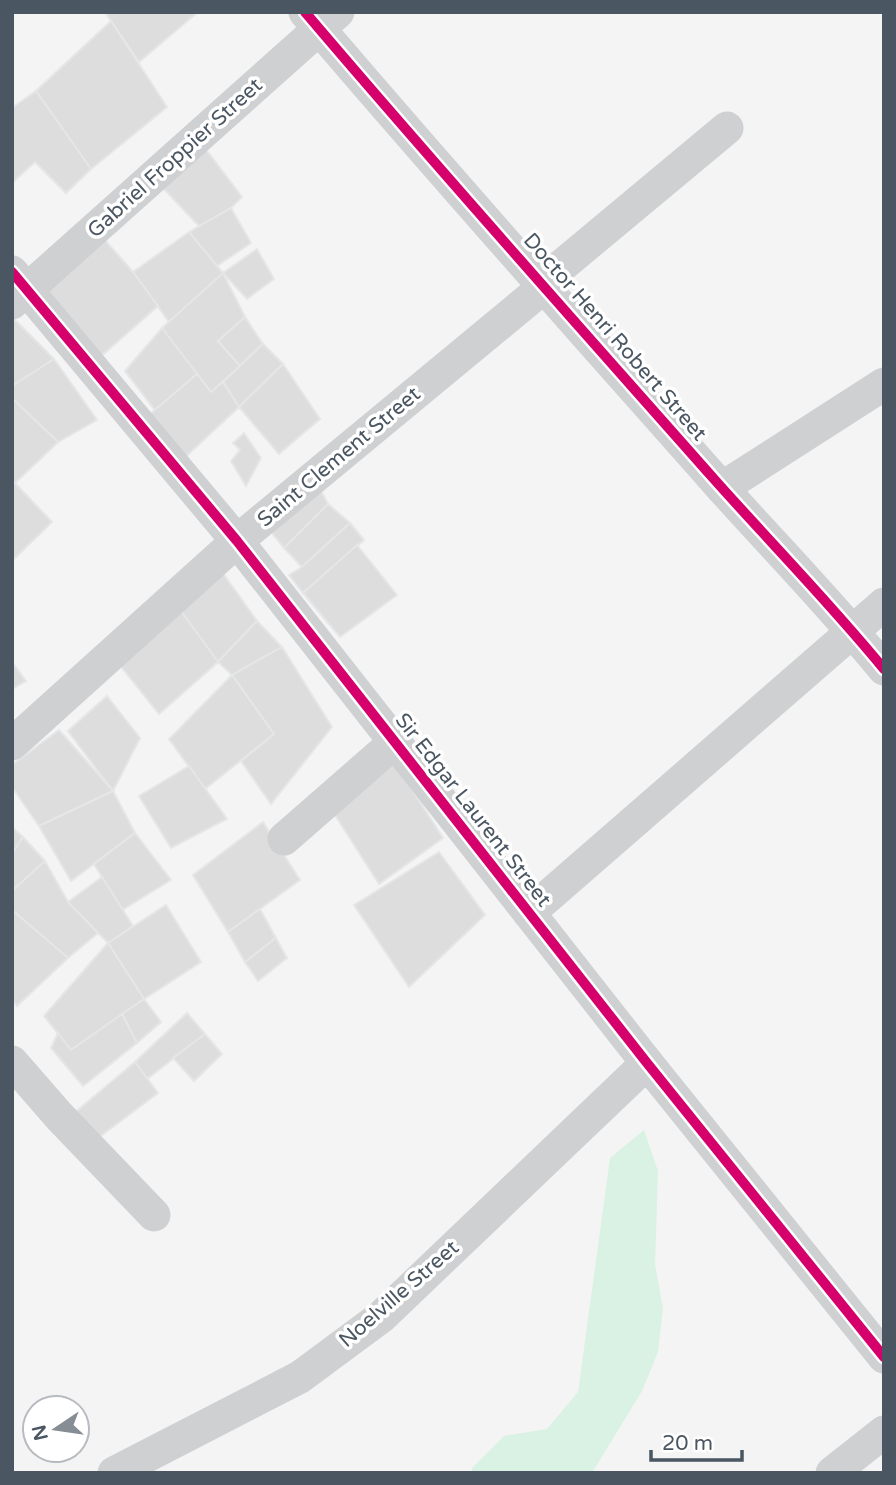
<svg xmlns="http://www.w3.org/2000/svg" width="896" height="1485" viewBox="0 0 896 1485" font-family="'Varela Round',sans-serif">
<rect width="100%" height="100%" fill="#f4f4f4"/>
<polygon fill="#d9f2e3" points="644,1130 658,1171 655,1264 663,1308 658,1352 642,1391 592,1473 472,1473 472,1468 504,1436 547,1429 578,1392 610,1158"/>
<g fill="#ddddde" stroke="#e5e6e7" stroke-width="2">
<polygon points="105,12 198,12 139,62"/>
<polygon points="111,21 167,107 91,169 36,91"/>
<polygon points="36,91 91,169 66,193 35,162 12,183 12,108"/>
<polygon points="204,147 242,197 231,208 199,226 162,187"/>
<polygon points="231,208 251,243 217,266 189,232"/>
<polygon points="189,232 223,273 169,322 133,272"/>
<polygon points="103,238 133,272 158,306 100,357 39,288"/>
<polygon points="257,249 274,279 247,299 223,273"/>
<polygon points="223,273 245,317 218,341 240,366 211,392 162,328"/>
<polygon points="245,317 263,344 240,366 218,341"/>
<polygon points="14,319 54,359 12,386 12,320"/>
<polygon points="162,328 197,374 155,410 125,371"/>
<polygon points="263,344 283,364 239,407 223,382"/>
<polygon points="54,359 97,420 58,442 12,398 12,386"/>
<polygon points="283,364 320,419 279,454 239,407"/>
<polygon points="197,374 211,392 223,382 239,407 181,461 143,420"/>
<polygon points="12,398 58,442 15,483 12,480"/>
<polygon points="244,433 261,458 246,486 231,461 240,450 233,443"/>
<polygon points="12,480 52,522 12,561"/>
<polygon points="316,481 328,504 284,548 265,524"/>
<polygon points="328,504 350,523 302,567 284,548"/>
<polygon points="350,523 364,540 303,593 289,575 302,567"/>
<polygon points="357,545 397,595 340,637 303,593"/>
<polygon points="220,569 257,621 218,662 176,604"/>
<polygon points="176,604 218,662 159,714 119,664"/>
<polygon points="257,621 282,647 232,675 218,662"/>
<polygon points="282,647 332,727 271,804 241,761 274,734 232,675"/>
<polygon points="12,662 26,681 12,689"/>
<polygon points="232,675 274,734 205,789 169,739"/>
<polygon points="107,696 140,738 113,791 68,731"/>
<polygon points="59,730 113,791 39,826 12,787 12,765"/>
<polygon points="395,763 443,838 379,884 335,815"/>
<polygon points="189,766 227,819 171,848 139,796"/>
<polygon points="113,791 135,833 71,881 39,826"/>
<polygon points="263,822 300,880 228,932 193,875"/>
<polygon points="12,827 23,837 12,854"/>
<polygon points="135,833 171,880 122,910 94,864"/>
<polygon points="23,837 45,861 12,891 12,854"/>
<polygon points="439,852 485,915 409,987 354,905"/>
<polygon points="45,861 68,902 98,933 68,958 12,910 12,891"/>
<polygon points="102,877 133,926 108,943 68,902"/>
<polygon points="166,905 201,962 144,999 108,943"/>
<polygon points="260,909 276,938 245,962 228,932"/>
<polygon points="12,910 68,958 17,1006 12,1000"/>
<polygon points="276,938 287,958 258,981 245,962"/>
<polygon points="108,943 144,999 71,1050 44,1016"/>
<polygon points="144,999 161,1022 137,1043 122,1014"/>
<polygon points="187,1013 205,1034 147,1079 135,1062"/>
<polygon points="122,1014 137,1043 83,1086 51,1048 58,1033 71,1050"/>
<polygon points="205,1034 222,1054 194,1081 173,1058"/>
<polygon points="135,1062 158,1093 94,1141 66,1120"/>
</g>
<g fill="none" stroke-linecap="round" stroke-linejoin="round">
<g stroke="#ced0d2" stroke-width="33">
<path d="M305,12C439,170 577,324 714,479C771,543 830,603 884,669"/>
<polyline points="12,272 237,541 647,1063 884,1357"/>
<polyline points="541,283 727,128"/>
<polyline points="12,303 338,12"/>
<polyline points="722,488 884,384"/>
<polyline points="12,744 237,541 544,287"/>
<polyline points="284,839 395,742"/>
<polyline points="529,913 884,604"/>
<polyline points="12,1062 59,1116 154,1215"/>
<polyline points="114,1473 300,1377 381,1317 647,1063"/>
<polyline points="832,1473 884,1432"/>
</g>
<defs>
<g id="cycleway">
<path d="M305,12C439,170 577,324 714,479C771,543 830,603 884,669"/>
<polyline points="12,272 237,541 647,1063 884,1357"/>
</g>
</defs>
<use href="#cycleway" stroke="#fff" stroke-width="15"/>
<use href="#cycleway" stroke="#d6006c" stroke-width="10"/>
</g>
<g text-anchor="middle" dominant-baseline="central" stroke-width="7" stroke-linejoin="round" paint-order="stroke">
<g font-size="21" fill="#4a5661" stroke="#fff">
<text transform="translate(175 158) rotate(-42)">Gabriel Froppier Street</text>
<text transform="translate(615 337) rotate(49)">Doctor Henri Robert Street</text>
<text transform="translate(339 457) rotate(-40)">Saint Clement Street</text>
<text transform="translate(473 810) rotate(52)">Sir Edgar Laurent Street</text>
<text transform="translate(399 1294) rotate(-41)">Noelville Street</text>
</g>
</g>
<rect width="896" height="1485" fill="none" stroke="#4a5661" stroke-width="28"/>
<g transform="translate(56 1429) rotate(257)"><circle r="33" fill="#ffffff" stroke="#b7bbc0" stroke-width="2"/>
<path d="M0-5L12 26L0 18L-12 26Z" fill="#868d94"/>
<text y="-10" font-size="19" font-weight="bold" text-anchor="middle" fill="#4a5661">N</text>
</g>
<path d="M651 1450v10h91v-10" fill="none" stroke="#4a5661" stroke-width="3.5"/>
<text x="662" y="1450" font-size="21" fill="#4a5661" stroke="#ffffff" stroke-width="5" paint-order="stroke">20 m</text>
</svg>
